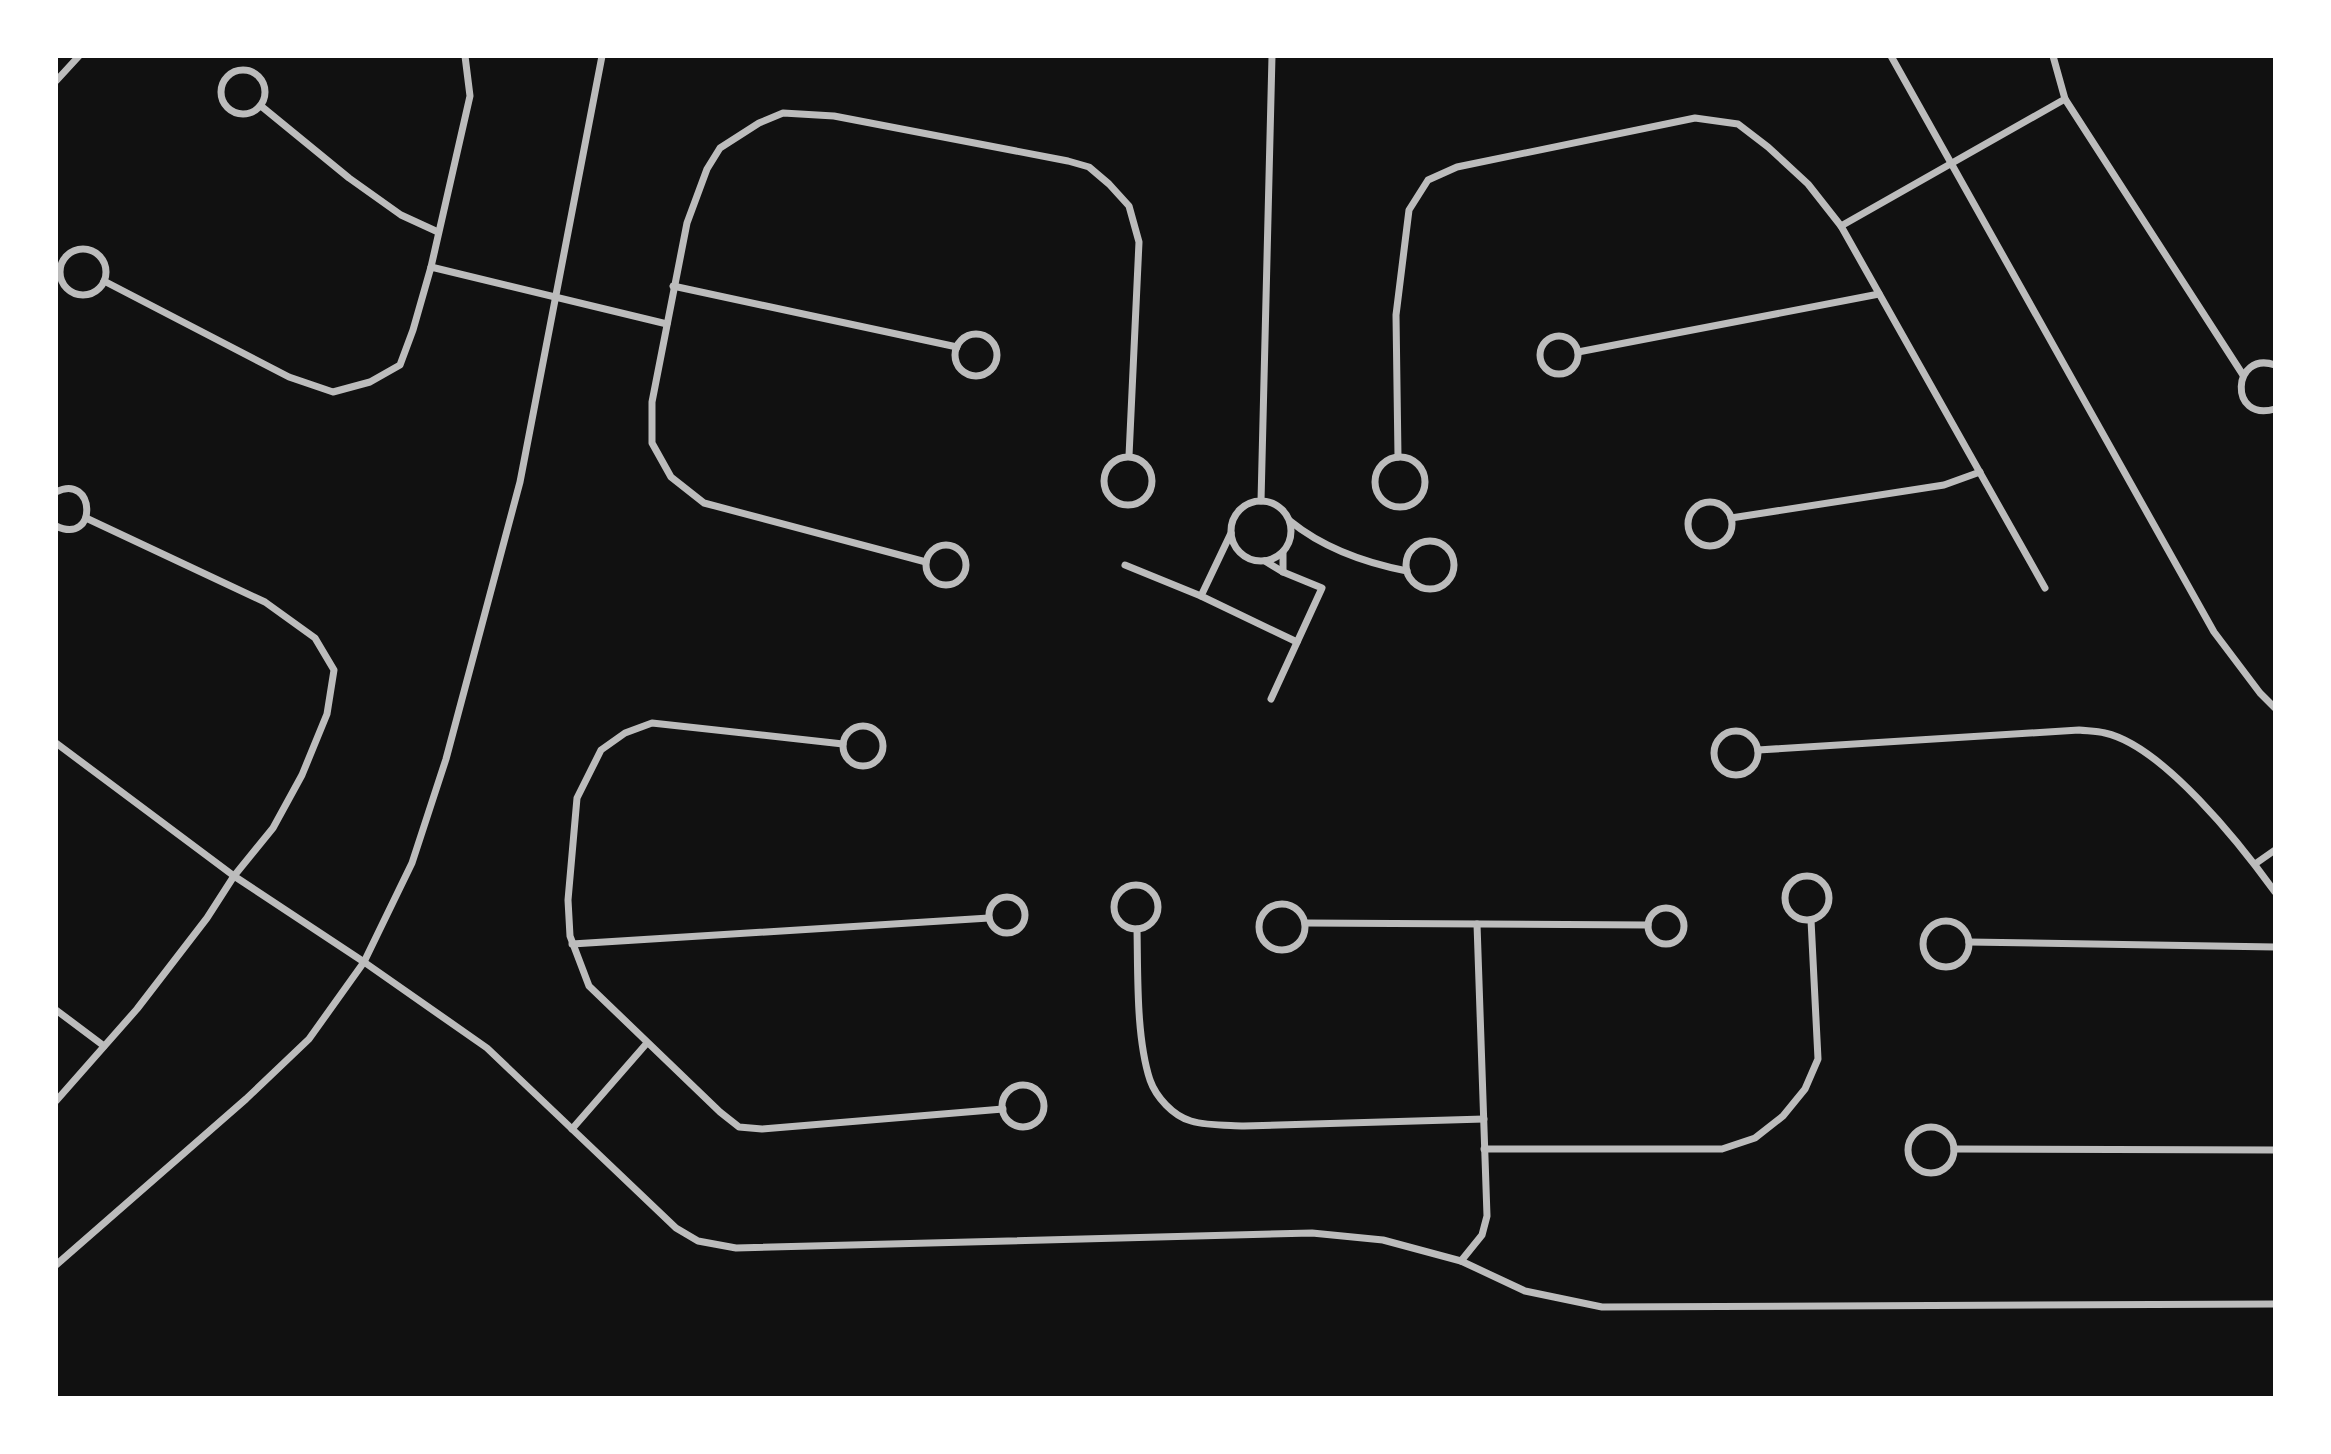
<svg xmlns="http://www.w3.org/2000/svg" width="2331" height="1454" viewBox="0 0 2331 1454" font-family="'Open Sans',sans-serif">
<rect width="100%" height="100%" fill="#111"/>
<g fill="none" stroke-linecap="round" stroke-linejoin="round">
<g stroke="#bcbcbc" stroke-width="7">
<polyline points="1891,56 2214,632 2260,693 2275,708"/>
<polyline points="2053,56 2065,99 2243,375"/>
<circle cx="243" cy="92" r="22"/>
<polyline points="56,81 79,56"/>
<polyline points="261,106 349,178 401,215 438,232"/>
<polyline points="1841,226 2065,99"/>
<circle cx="83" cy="272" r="23"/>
<polyline points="431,267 470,96 465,56"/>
<polyline points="104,281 289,377 333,392 370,382 400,365 413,330 431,267 667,324"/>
<polyline points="673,286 957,347"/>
<circle cx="976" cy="355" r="21"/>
<circle cx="1559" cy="355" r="19"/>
<polyline points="1578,352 1879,294"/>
<path d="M2275,365C2232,350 2228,423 2275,409"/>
<circle cx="1400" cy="482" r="25"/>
<circle cx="1128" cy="481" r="24"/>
<polyline points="1398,457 1396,315 1409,210 1428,180 1457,167 1695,118 1738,124 1768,147 1808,184 1841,226 2045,588"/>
<path d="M56,492C95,472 99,546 56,526"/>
<polyline points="1261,501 1272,56"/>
<circle cx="1261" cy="531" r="30"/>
<circle cx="1710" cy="524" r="22"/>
<polyline points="1731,518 1944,485 1980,472"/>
<path d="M1290,521C1322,547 1366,563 1407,571"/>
<polyline points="1231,533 1201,596 1297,642"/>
<circle cx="1430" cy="565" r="24"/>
<circle cx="946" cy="565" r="20"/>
<polyline points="1283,552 1283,572"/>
<polyline points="1265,561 1283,572 1322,588 1271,699"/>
<polyline points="926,562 704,503 671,477 652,443 652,402 687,223 707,169 720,148 759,123 783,113 834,116 1068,161 1089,167 1109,184 1129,206 1139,242 1129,456"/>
<polyline points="1125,565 1201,596"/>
<circle cx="863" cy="746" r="20"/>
<circle cx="1736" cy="753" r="22"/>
<polyline points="56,743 234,876 364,962 487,1048 676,1228 698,1241 736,1248 1312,1233 1383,1240 1461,1261 1525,1291 1602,1307 2275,1304"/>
<polyline points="843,744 652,723 625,733 601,750 577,798 568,900 570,936 589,986 720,1112 739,1127 762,1129 1003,1109"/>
<path d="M1758,750L2079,730C2087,731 2097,731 2105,733C2163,746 2241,845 2275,892"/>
<polyline points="2255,864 2275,850"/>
<circle cx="1807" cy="898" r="22"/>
<circle cx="1136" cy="907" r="22"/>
<circle cx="1007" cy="915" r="18"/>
<circle cx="1282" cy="927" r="23"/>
<circle cx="1666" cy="926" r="18"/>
<circle cx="1946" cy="944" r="23"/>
<polyline points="1305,923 1648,925"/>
<path d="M1137,929C1138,974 1136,1037 1150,1080C1156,1097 1173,1116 1191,1121C1208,1126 1227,1125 1244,1126L1484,1119"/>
<polyline points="1969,942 2275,947"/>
<polyline points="572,944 989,918"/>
<polyline points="56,1010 104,1046"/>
<circle cx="1023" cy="1106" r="21"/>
<polyline points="56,1101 137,1009 207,918 234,876 273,828 302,775 327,714 334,670 315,638 265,602 86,518"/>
<circle cx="1931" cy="1150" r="23"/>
<polyline points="572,1129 647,1043"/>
<polyline points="1484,1149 1722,1149 1755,1138 1783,1116 1805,1089 1818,1059 1811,920"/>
<polyline points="1954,1149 2275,1150"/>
<polyline points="1461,1261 1482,1235 1487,1216 1477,924"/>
<polyline points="56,1265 246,1099 309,1039 364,962 412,863 446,759 520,482 602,56"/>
</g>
</g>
<rect width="2331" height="1454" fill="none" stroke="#ffffff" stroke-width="116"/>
</svg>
